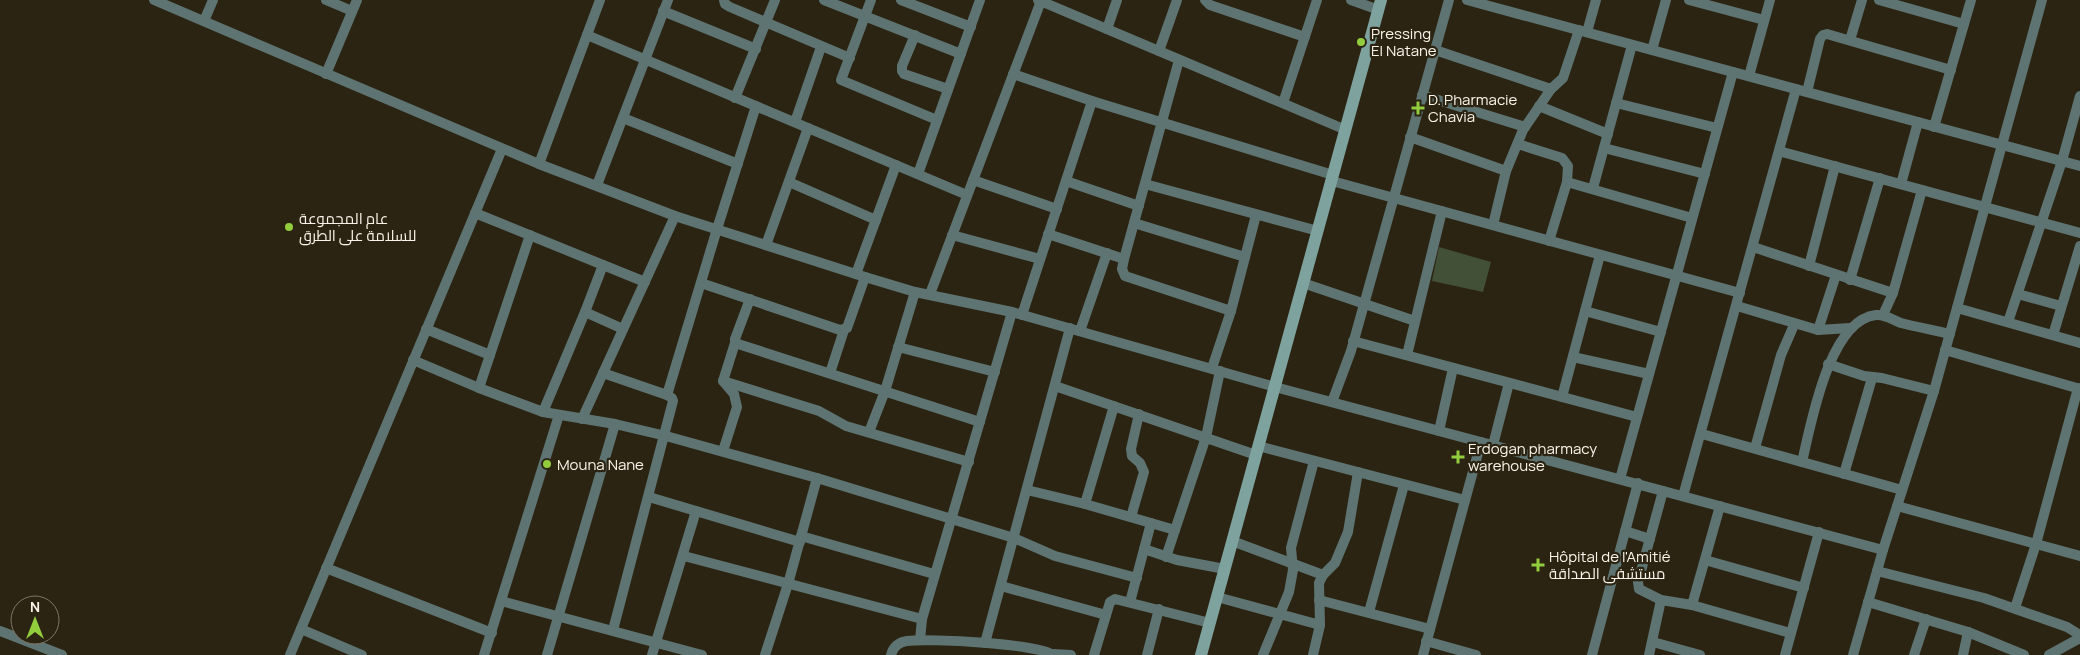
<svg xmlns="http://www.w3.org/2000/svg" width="2080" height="655" viewBox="0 0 2080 655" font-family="Manrope,Cairo,sans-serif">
<rect width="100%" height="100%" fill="#2c2412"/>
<polygon fill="#425037" points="1439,247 1491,262 1483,292 1432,281"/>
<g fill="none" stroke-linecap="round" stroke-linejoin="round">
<g stroke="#5e7472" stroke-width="10">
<polyline points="154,0 539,164 675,216 865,277 915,292 1012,312 1275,387 1883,550"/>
<polyline points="326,0 352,11"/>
<polyline points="724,0 725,4 730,7 850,58"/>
<polyline points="824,0 961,54"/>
<polyline points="871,0 841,80 937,120"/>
<polyline points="901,0 971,27"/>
<polyline points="1038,0 1346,130"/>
<polyline points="1205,0 1210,5 1305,37"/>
<polyline points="1351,0 1379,10"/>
<polyline points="1467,0 2080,166"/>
<polyline points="1689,0 1764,20"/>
<polyline points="1879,0 1964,24"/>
<polyline points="663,11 756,49"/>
<polyline points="204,21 213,0"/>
<polyline points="1107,29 1117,0"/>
<polyline points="1587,32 1596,0"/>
<polyline points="587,35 967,195"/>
<polyline points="915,35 902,66 902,71 904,74 948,89"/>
<polyline points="1850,40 1862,0"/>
<polyline points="1435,50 1551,89"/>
<polyline points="1652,50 1666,0"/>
<polyline points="1159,51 1177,0"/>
<polyline points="1179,60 1124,259 1122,269 1125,276 1231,311"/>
<polyline points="326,74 357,0"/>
<polyline points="1013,74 1092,101 1333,175"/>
<polyline points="1749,76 1770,0"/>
<polyline points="1807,92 1820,39 1823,35 1827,34 1951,70"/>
<polyline points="1422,95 1525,127"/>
<polyline points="735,98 775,0"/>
<polyline points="1283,103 1317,0"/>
<polyline points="1616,103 1717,128"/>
<polyline points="1539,106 1608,134"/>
<polyline points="623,118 738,164"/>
<polyline points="795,122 821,47"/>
<polyline points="1934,127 1971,0"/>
<polyline points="1410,137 1506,171"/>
<polyline points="1518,144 1562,158 1568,166 1567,182"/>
<polyline points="1604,148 1705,174"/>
<polyline points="1779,151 2080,233"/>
<polyline points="539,164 600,0"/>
<polyline points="918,174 980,0"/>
<polyline points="973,180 1057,209"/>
<polyline points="1066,181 1139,206"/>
<polyline points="1332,181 1740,293"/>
<polyline points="789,182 876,220"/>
<polyline points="1145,184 1318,231"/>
<polyline points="1901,184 1918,122"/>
<polyline points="597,185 668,0"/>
<polyline points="1593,188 1632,45"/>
<polyline points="475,213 645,282"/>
<polyline points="1134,223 1245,257"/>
<polyline points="1493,225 1506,171 1523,130 1551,89 1563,78 1579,30"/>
<polyline points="1048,234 1124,259"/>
<polyline points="952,235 1040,259"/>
<polyline points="1549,241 1567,182 1692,218"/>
<polyline points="766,245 808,128"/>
<polyline points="1753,247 1893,293"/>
<polyline points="1809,266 1835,166"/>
<polyline points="856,274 896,165"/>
<polyline points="1850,280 1880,178"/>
<polyline points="701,283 840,330 847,328 865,277"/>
<polyline points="1303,283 1415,321"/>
<polyline points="930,294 1041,1"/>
<polyline points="2018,294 2061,306"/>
<polyline points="750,299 735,339 735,343 980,422"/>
<polyline points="1737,306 1818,330 1850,328"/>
<polyline points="1957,308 2080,343"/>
<polyline points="1585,311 1661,332"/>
<polyline points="585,312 623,329"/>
<polyline points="1022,315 1092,101"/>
<polyline points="1883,315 1893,293 1922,190"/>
<polyline points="2008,322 2062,161 2080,96"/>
<polyline points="426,329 490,355"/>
<polyline points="1818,330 1836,275"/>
<polyline points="1080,331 1107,253"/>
<polyline points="2053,335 2080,246"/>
<polyline points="1353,341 1637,417"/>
<polyline points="898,347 995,372"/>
<polyline points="1945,350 2080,389"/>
<polyline points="1407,355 1442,211"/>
<polyline points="1573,357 1649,374"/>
<polyline points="413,360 479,388 543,412 615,424 666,436 817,478 1014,538 1055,556 1137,578"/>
<polyline points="1828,364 1864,376 1882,378 1934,391"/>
<polyline points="1212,368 1231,311 1256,215"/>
<polyline points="603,373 667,395 672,398 673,401 613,630"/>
<polyline points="830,373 844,330"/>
<polyline points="723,381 819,411 846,426 969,462"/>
<polyline points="1055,386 1256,455"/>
<polyline points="479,388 530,235"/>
<polyline points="667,395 717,229 756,106"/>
<polyline points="1562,397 1600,255"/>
<polyline points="1332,402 1351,351 1449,0"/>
<polyline points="543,412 585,312 603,265"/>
<polyline points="582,419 675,216"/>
<polyline points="1439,431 1453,368"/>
<polyline points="869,432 885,391 915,292"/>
<polyline points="1702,434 1902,490"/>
<polyline points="1493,445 1509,383"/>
<polyline points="1258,446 1465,500"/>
<polyline points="1755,448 1781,355 1794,325"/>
<polyline points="723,451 737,407 734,394 723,381 735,343"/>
<path d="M1802,462C1811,424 1829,320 1876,315C1885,314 1893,320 1901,323C1917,327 1933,330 1950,334"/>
<polyline points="1844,474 1872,378"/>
<polyline points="1620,479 1733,72"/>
<polyline points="1027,490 1085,504 1114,406"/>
<polyline points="1663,491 1638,582 1639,589 1661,600 1692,605 1790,633"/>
<polyline points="1683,496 1796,89"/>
<polyline points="649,497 800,542"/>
<polyline points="1085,504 1175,530"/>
<polyline points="1897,506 2080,556"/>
<polyline points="1131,517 1144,472 1140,463 1132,456 1131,449 1139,414"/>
<polyline points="1625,531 1650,539"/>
<polyline points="801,536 934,574"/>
<polyline points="1232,541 1323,575"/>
<polyline points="1144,549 1177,560 1225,569"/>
<polyline points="684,556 922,619"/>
<polyline points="1166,557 1206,437 1220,371"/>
<polyline points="1705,560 1804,588"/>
<polyline points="326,568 492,633"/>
<polyline points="1877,571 1984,598 2067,627 2080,635"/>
<polyline points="1001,586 1106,615"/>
<polyline points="1217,597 1320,625"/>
<polyline points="1319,600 1430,629"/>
<polyline points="501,601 702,655"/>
<polyline points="1130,602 1151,523"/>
<polyline points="1868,602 1968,632 2024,655"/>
<polyline points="1692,605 1720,506"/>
<polyline points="2015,608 2036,544 2078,388"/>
<polyline points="1369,612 1404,485"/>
<polyline points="301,629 362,655"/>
<polyline points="0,631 62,655"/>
<polyline points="920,640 922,619 1012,312"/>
<polyline points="1426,641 1476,655"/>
<polyline points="1653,642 1700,655"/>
<polyline points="985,643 1070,328"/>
<polyline points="1053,654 1071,655"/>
<polyline points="290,655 502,149"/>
<polyline points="484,655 559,415"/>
<polyline points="547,655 615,424"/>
<polyline points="652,655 696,511"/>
<polyline points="765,655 788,584 817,478"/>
<path d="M891,655C893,647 899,642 907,641C928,638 1041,644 1053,655"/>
<polyline points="1094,655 1110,602 1115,599 1210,623"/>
<polyline points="1147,655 1159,609"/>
<polyline points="1263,655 1289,592 1293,570 1291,548 1314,461"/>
<polyline points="1313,655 1320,625 1319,583 1323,575 1335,563 1348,532 1358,472"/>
<polyline points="1423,655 1481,442"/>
<polyline points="1592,655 1638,483"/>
<polyline points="1649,655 1661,600"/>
<polyline points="1785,655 1819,532"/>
<polyline points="1853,655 1883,550 1934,391 2042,0"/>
<polyline points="1914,655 1926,619"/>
<polyline points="1963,655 1968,632"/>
<polyline points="2049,655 2080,638"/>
</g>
<polyline stroke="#7ea29e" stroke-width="12" points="1201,655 1381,0"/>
</g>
<g fill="#92cd3e" stroke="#2c2412" stroke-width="2">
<circle cx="1361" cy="42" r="5"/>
<path d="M1415.5 100.5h5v5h5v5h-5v5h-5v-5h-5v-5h5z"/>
<circle cx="289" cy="227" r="5"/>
<path d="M1455.5 449.5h5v5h5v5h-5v5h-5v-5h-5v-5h5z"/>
<circle cx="547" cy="464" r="5"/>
<path d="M1535.5 557.5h5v5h5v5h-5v5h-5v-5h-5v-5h5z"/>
</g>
<g text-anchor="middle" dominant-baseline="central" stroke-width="4.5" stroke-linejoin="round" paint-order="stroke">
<g font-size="15" fill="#f9f4e9" stroke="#2c2412" text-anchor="start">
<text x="1371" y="33">Pressing<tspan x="1371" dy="17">El Natane</tspan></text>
<text x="1428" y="99">D. Pharmacie<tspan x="1428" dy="17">Chavia</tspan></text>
<text x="299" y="218">عام المجموعة<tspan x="299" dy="17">للسلامة على الطرق</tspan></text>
<text x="1468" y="448">Erdogan pharmacy<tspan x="1468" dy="17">warehouse</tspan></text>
<text x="557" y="464">Mouna Nane</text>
<text x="1549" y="556">Hôpital de l'Amitié<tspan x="1549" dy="17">مستشفى الصداقة</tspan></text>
</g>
</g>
<g transform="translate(35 620)"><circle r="24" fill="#2c2412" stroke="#7e7768"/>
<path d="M0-4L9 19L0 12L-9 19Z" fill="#92cd3e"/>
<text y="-8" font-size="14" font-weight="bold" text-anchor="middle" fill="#f9f4e9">N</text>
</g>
</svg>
